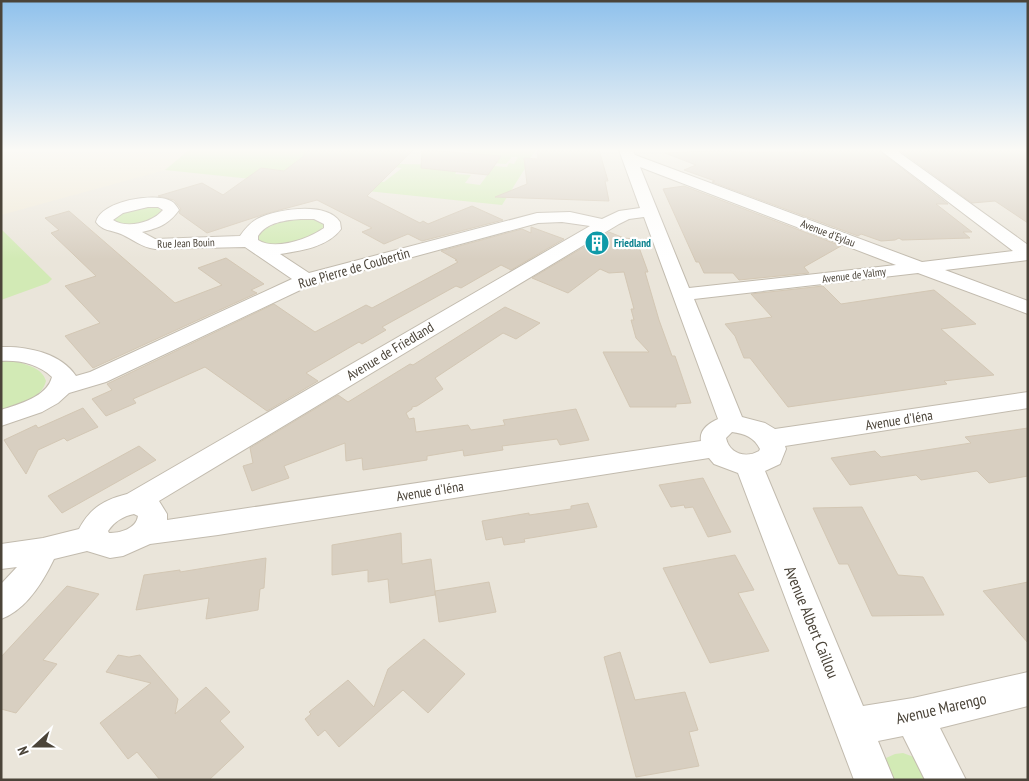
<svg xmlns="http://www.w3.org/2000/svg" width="1029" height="781" viewBox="0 0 1029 781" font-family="'PT Sans Narrow',sans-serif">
<rect width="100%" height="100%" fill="#f6f3ec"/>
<rect fill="#eae5da" x="1" y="150" width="1027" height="630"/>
<polygon fill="#efe8d6" points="1,150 189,150 165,170 1,215"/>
<g fill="#d2eab5">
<path d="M189,150H318C312,154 306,154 300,159L371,181L384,182L402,168L394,167L397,164L461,165L455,174L471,175L465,183L480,185L494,166L507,167L509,163L514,164L518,157H512L506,164L480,162L472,152L459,150H536L527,162H529L502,205L165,170Z"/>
<path d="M157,206L162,212C151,222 125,232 113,219L130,207Z"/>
<path d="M305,217L321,220L325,225L323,230C300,240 283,250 258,241L257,234C272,224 286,219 305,217Z"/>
<polygon points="1,229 52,279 48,283 1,300"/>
<path d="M1,360C15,361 42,365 46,381C41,400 18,405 1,411Z"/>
<polygon points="903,753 922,760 935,780 890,780 886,758 895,754"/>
</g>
<g fill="#d8cfc1" stroke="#d3c7b4">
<polygon points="304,150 413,150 367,196 420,223 423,221 428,224 472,206 503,220 422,241 408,234 384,244 362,232 372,228 317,200 265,214 207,233 179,213 181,209 174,200 158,196 202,183 223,195 261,168 284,171 304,156"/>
<polygon points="422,150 427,150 501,156 488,175 421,168"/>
<polygon points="537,150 599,150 608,181 605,181 609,201 495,197 527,184 524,158 538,159"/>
<polygon points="730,150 736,152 805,152 803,150 878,150 948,204 936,204 972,232 963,232 970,238 902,240 899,238 895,240 881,241 861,234 858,236 712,182 715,181 684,170 696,165 665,153"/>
<polygon points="899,150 1028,150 1028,223 995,201 972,203"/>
<polygon points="684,186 841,246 804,267 809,273 739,280 733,273 704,273 699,262 696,262 663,189"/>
<polygon points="69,211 175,303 222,285 198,268 226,258 264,284 251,290 257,293 93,368 65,336 100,323 65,286 96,276 51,233 59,230 45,218"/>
<polygon points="531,227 564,239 511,270 501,265 461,288 456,286 382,327 386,330 362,344 359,342 306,373 318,381 267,411 205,367 133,399 136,403 106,416 92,399 112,390 107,384 274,304 315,332 366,305 372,308 458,262 455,260 457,260 441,251 522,229 531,233"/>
<polygon points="609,232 624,238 636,239 648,272 645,272 659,320 672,356 675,356 691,403 676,404 676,407 630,407 603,352 649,352 636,338 631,320 634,320 631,309 634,309 624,272 609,273 600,269 568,293 532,278"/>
<polygon points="823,286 841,304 934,290 976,324 941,329 994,375 944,381 947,384 788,407 750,358 744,358 735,336 725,324 772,317 751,294"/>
<polygon points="505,307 540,323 516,339 503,333 435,378 443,389 417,406 412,407 412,409 406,413 409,419 414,418 416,432 468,425 471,430 505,425 503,420 576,409 589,440 560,445 557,439 502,446 503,450 464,456 463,450 427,456 427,460 363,470 362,458 346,461 345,443 284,466 289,478 252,491 243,466 253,463 250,448 338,395 348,402 410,364 413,365"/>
<polygon points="83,408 98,427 67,441 64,438 38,450 26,474 4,440 36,425 38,428"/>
<polygon points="1028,428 1028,476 989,483 977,471 921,480 916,475 850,485 831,458 875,451 881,457 971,443 965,437"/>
<polygon points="139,446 156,460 62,513 48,496"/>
<polygon points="703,478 722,515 731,532 708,537 693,507 685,508 684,505 671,507 659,485"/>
<polygon points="588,503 597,527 524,539 525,542 504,545 502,537 486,540 482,521 529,513 529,515 571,509 571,506"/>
<polygon points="862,507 898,575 923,577 944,615 872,616 848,564 839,564 813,508"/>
<polygon points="401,533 402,564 431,559 435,591 489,582 496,612 439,622 435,591 435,595 390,603 388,579 368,582 368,570 332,575 332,545"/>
<polygon points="735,555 754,590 738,593 769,651 710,663 663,568"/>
<polygon points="266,558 264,588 260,589 258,610 206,619 209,598 136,610 144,575 180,570 180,572"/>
<polygon points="1028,582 1028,643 983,591"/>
<polygon points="67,586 99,594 43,660 57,664 16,713 1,709 1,657"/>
<polygon points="424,639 465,674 428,713 403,690 339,747 325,730 318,736 305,719 311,714 309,712 348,680 374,707 388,669"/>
<polygon points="620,652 635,700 685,692 698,730 689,732 699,766 636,777 604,657"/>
<polygon points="118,655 129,657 140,655 178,699 175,714 206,687 230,712 220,721 244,747 209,780 160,780 137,752 128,759 100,723 151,683 106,672"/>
</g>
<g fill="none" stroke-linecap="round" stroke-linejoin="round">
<defs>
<path id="street" d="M619,150H633L635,155L922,262L1013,251L880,150H896L1028,245V260L945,270L1028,301V314L918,273L694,299L742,417L765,423L775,429L1028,392V408L785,446L786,449L780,464L765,471L863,706L913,698L1028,672V706L940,728L966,780H925L903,736L878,741L894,780H854L738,473L714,464L709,458L218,535L150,544L123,556L110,558L87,551L54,559C43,582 26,610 1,619V584L17,567L1,569V544L43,538L79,529C91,507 104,500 127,494L590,226L562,222L538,223L313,284L106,382L69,393L58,403L42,412L1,426V410C19,404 47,397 52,377C38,364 20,360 1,361V347C27,346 61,353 76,376L90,372L292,279L245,247L155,249C141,247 134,240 121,234C112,230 102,231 96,222C101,201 154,192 171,201C175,203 177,207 179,210C169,224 159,228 142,232L155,239L240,236C245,229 250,223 257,219C277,209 326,201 340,222L341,229C328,247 300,251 280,254L309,273L537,213L570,212L602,219L619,211L640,208ZM640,167L896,265L689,288ZM148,207H158L163,210C152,223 127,229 113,220L123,213ZM644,217L718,419C709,423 699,430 701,441L167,520V514L159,501L619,224L629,219ZM301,219H314L324,224V228C308,239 275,251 258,240V236C267,222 286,220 301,219ZM732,432C745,434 754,437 760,449L759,451C745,459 729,453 726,438ZM134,514L138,516C136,529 120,533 109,533L108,531C114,522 123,516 134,514Z"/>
</defs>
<use href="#street" stroke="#c2bbae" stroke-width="2"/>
<use href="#street" fill="#fff" fill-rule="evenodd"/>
</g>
<linearGradient id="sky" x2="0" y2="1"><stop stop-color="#8fc1ec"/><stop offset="0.58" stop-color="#fbfaf6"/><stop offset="1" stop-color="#fbfaf6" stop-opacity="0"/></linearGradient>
<rect width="1029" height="259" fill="url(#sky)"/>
<defs>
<symbol id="building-disc" viewBox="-11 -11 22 22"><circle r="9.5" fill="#0f9aa8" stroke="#fff"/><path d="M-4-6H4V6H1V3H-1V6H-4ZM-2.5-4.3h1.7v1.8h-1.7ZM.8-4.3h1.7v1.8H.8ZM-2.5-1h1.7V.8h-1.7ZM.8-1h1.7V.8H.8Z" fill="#fff"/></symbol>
</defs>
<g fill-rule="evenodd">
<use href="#building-disc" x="583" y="229" width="28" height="28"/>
</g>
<g text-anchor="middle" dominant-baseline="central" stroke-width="4.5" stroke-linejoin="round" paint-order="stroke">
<g font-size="11" fill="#4b4439" stroke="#fff">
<text transform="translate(828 233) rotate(21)">Avenue d'Eylau</text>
<text transform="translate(186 243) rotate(-2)">Rue Jean Bouin</text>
<text transform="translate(854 275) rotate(-7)">Avenue de Valmy</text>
</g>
<g font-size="11" font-weight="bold" fill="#0d838f" stroke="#fff" text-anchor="start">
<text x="614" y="243">Friedland</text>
</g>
<g font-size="14" fill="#4b4439" stroke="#fff">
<text transform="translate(354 268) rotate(-16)">Rue Pierre de Coubertin</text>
<text transform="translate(390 351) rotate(-31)">Avenue de Friedland</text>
<text transform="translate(899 420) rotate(-9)">Avenue d'Iéna</text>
<text transform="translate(430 491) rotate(-9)">Avenue d'Iéna</text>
</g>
<g font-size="16" fill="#4b4439" stroke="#fff">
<text transform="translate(812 622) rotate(68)">Avenue Albert Caillou</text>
<text transform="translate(941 708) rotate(-13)">Avenue Marengo</text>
</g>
</g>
<rect width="1029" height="781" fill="none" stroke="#4b4439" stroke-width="5"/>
<g transform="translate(35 746) rotate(249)" stroke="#ffffff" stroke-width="4" paint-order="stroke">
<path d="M0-4L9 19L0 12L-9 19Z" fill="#4b4439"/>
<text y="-8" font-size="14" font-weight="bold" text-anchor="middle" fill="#4b4439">N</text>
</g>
</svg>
